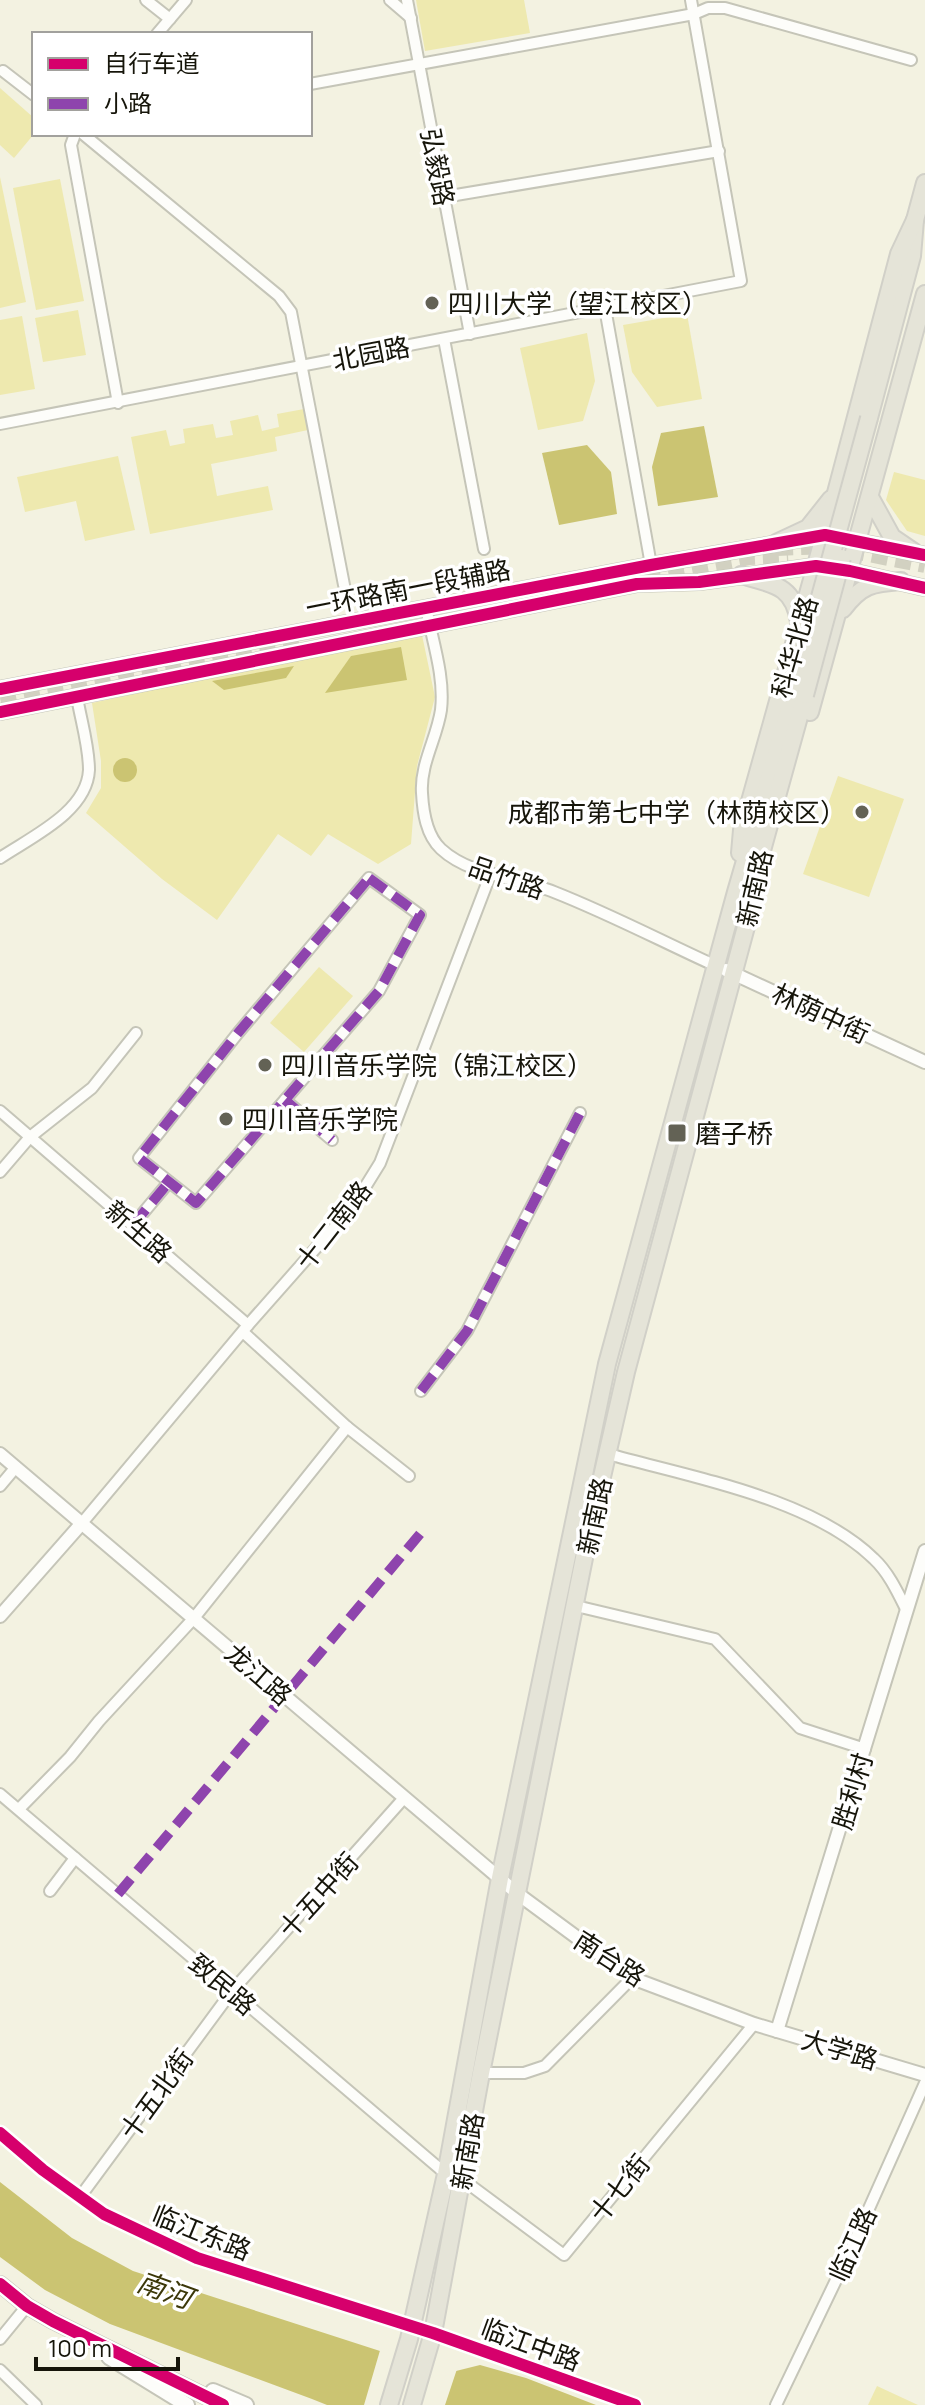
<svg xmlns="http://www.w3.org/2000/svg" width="925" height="2405" viewBox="0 0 925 2405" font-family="Manrope,'Noto Sans SC',sans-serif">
<rect width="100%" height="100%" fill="#f3f2e1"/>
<g fill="#eee9af">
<polygon points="416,0 524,0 530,33 425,51"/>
<polygon points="0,88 34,118 34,134 14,158 0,145"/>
<polygon points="0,177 26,302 0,308"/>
<polygon points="60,179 84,301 36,310 13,188"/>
<polygon points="78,310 86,355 43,362 35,318"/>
<polygon points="687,314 702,399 657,407 632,372 623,325"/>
<polygon points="22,316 35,389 0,395 0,320"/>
<polygon points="587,333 595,381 583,421 538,430 520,348"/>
<polygon points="304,409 308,430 275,437 277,451 211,464 217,496 268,486 273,510 150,534 131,437 166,430 170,446 185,443 183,429 213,424 216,438 233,435 230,421 258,415 262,431 279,427 277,414"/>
<polygon points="118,456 135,530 85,541 76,501 25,512 17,477"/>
<polygon points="894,472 925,480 925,536 907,531 886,500"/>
<polygon points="422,635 435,697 417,766 411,844 378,864 328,834 311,856 278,834 217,920 162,879 86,813 101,788 101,761 92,703 328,652"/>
<polygon points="838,776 904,799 869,897 803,874"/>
<polygon points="319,967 353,996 304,1052 270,1023"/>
<polygon points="877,2386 918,2405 868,2405"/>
</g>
<g fill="#cbc472">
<polygon points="704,426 718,497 658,506 652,467 661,433"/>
<polygon points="587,445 611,472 617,514 559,525 542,453"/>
<polygon points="401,647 407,680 325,693 351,656"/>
<polygon points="294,666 286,678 224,690 212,681"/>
<circle cx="125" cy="770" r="12"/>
<polygon points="0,2182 72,2238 133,2271 448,2373 480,2365 526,2378 596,2405 327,2405 312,2399 110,2324 45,2290 0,2257"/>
</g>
<polygon fill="#f3f2e1" points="381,2347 448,2369 458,2366 445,2405 364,2405"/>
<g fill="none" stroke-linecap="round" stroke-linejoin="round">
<g stroke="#d2d1c1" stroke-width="16" stroke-dasharray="16 8" stroke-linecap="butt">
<polyline points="777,548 827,546 925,565"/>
<polyline points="621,581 750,557 788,555"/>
<polyline points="0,698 302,638"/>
</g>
<defs>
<g id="minor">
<polyline points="146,0 170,19"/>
<polyline points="390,0 411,18"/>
<polyline points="407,0 470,334"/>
<polyline points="157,34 186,0"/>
<polyline points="3,71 34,95"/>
<polyline points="310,84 694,14 708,8 725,8 911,60"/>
<polyline points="75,134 71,145 118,403"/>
<polyline points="83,134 279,296 291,312 344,585"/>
<polyline points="444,197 719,151"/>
<polyline points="605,308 651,565"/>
<polyline points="444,339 484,549"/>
<polyline points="0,424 741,281 691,0"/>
<path d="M426,607C432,640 445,676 441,710C437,738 420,764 422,793C423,812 426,835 441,849C470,876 519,878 554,892C610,914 661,941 716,966"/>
<path d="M0,858C31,837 87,812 89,770C89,746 81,721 77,697"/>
<polygon points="369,878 420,915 379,991 196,1203 139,1158 238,1033"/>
<polyline points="285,1100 332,1140"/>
<polyline points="0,1111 248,1325"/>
<polyline points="0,1172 30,1137 92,1088 136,1033"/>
<polyline points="133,1225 169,1182"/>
<polyline points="243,1332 347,1427 409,1476"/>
<polyline points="421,1391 467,1331 580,1113"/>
<path d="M608,1454C690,1477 812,1498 874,1559C889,1573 898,1593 907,1611"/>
<polyline points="0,1486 16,1467"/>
<polyline points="82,1523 248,1325 354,1205 380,1163 491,873"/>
<polyline points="576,1606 715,1639 800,1728 865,1749"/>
<polyline points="0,1794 446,2174"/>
<polyline points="19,1809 70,1757 99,1721 194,1618 347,1427"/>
<polyline points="50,1891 75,1858"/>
<polyline points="481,2073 524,2073 545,2066 632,1978"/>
<polyline points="0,2133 43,2170 104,2214 197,2258 433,2333 635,2405"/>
<polyline points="462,2179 564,2255 754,2024"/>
<polyline points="80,2197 232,1991 404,1798"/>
<polyline points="0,2339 27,2306"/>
<polyline points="0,2370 36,2405"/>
<polyline points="776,2405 850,2251 925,2083"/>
</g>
<g id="tertiary">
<polyline points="726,970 925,1062"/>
<polyline points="0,1454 518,1894 632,1978 754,2024 925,2075"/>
<polyline points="0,1616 82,1523"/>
<polyline points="777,2031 925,1551"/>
</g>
<g id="secondary">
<polyline points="0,689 651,565 825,535 925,555"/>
<polyline points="0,712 637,584 699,582 816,566 850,571 925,588"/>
<polyline points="0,2284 27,2306 53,2321 223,2405"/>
<polyline points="109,2357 187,2405"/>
<polyline points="213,2391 246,2405"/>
</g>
<g id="primary">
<polyline points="869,418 912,256 915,220 925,183"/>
<polyline points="870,497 892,537 914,552"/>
<polyline points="776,543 808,528 831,499"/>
<path d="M741,575C772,584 794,585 799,622"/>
<path d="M843,609C861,585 872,583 901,581"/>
<polyline points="810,712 925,294"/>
<polyline points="740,853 742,830 832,508 899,254 915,220"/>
<polyline points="389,2405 409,2339 446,2174 500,1878 607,1364 736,892 794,692"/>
<polyline points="412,2405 433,2333 481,2073 588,1538 626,1372 754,897 761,854 805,695"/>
</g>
</defs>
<use href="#minor" stroke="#c5c5b8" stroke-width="14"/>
<use href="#tertiary" stroke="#c5c5b8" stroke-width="16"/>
<use href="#secondary" stroke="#c5c5b8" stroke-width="18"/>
<use href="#primary" stroke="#d1d0c8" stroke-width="20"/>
<use href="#minor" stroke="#fdfdfa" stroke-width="10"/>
<use href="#tertiary" stroke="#fdfdfa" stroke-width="12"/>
<use href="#secondary" stroke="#fdfdfa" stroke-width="14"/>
<use href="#primary" stroke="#e5e4d8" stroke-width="16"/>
<defs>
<g id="primary-bridge">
<polyline points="794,692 869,418"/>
<polyline points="805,695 842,558"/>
</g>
</defs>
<use href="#primary-bridge" stroke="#d1d0c8" stroke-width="20" stroke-linecap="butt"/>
<use href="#primary-bridge" stroke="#e5e4d8" stroke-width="16"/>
<g stroke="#8e44ad" stroke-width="10" stroke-dasharray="20 10" stroke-linecap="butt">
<polygon points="369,878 420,915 379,991 196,1203 139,1158 238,1033"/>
<polyline points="285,1100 332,1140"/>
<polyline points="133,1225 169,1182"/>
<polyline points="421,1391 467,1331 580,1113"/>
<polyline points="118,1894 425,1528"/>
</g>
<defs>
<g id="cycleway">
<polyline points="0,689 651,565 825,535 925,555"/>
<polyline points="0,712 637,584 699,582 816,566 850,571 925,588"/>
<polyline points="0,2133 43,2170 104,2214 197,2258 433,2333 635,2405"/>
<polyline points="0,2284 27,2306 53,2321 223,2405"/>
</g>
</defs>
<use href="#cycleway" stroke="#fff" stroke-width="17"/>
<use href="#cycleway" stroke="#d6006c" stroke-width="12"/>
</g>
<g fill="#636255" stroke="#fff" stroke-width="3">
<circle cx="432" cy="303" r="8"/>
<circle cx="862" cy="812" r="8"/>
<circle cx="265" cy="1065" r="8"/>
<circle cx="226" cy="1119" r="8"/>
<rect x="667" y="1123" width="20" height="20" rx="4"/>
</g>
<g text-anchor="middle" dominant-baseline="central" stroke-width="7" stroke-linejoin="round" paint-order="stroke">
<g font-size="26" fill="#16150a" stroke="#fff">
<text transform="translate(438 167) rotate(79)">弘毅路</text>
<text transform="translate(371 353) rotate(-11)">北园路</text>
<text transform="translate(408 588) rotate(-11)">一环路南一段辅路</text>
<text transform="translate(794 647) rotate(-74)">科华北路</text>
<text transform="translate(507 877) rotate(19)">品竹路</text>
<text transform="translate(754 888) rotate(-77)">新南路</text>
<text transform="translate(821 1013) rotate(25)">林荫中街</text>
<text transform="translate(333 1225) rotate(-52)">十二南路</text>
<text transform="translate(139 1231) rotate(41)">新生路</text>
<text transform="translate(594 1516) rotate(-78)">新南路</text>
<text transform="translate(259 1674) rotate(41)">龙江路</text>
<text transform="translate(852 1791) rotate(-73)">胜利村</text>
<text transform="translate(318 1895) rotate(-48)">十五中街</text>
<text transform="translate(610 1958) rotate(33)">南台路</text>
<text transform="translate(223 1984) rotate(40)">致民路</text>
<text transform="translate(840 2049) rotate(17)">大学路</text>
<text transform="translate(156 2094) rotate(-54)">十五北街</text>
<text transform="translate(467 2151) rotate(-80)">新南路</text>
<text transform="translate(619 2188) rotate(-51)">十七街</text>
<text transform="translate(202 2232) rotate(22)">临江东路</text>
<text transform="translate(852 2244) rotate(-66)">临江路</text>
<text transform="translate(531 2344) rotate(20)">临江中路</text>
</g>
<g font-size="26" fill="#16150a" stroke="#fff" text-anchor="start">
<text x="448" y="303">四川大学（望江校区）</text>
<text x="846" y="812" text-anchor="end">成都市第七中学（林荫校区）</text>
<text x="281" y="1065">四川音乐学院（锦江校区）</text>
<text x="242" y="1119">四川音乐学院</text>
<text x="695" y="1133">磨子桥</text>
</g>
<g font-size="28" font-style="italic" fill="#3c3809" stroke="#fff">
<text transform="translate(165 2289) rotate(20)">南河</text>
</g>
</g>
<rect x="32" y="32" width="280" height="104" fill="#ffffff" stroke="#a2a19d" stroke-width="2"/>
<rect x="48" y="58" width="40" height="12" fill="#d6006c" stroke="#a2a19d" stroke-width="2"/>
<text x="104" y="72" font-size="24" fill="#16150a">自行车道</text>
<rect x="48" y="98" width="40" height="12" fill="#8e44ad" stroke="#a2a19d" stroke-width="2"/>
<text x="104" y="112" font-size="24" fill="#16150a">小路</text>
<path d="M36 2357v12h142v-12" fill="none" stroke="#16150a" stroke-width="4"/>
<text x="48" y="2357" font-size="24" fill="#16150a" stroke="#ffffff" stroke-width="6" paint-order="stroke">100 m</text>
</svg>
